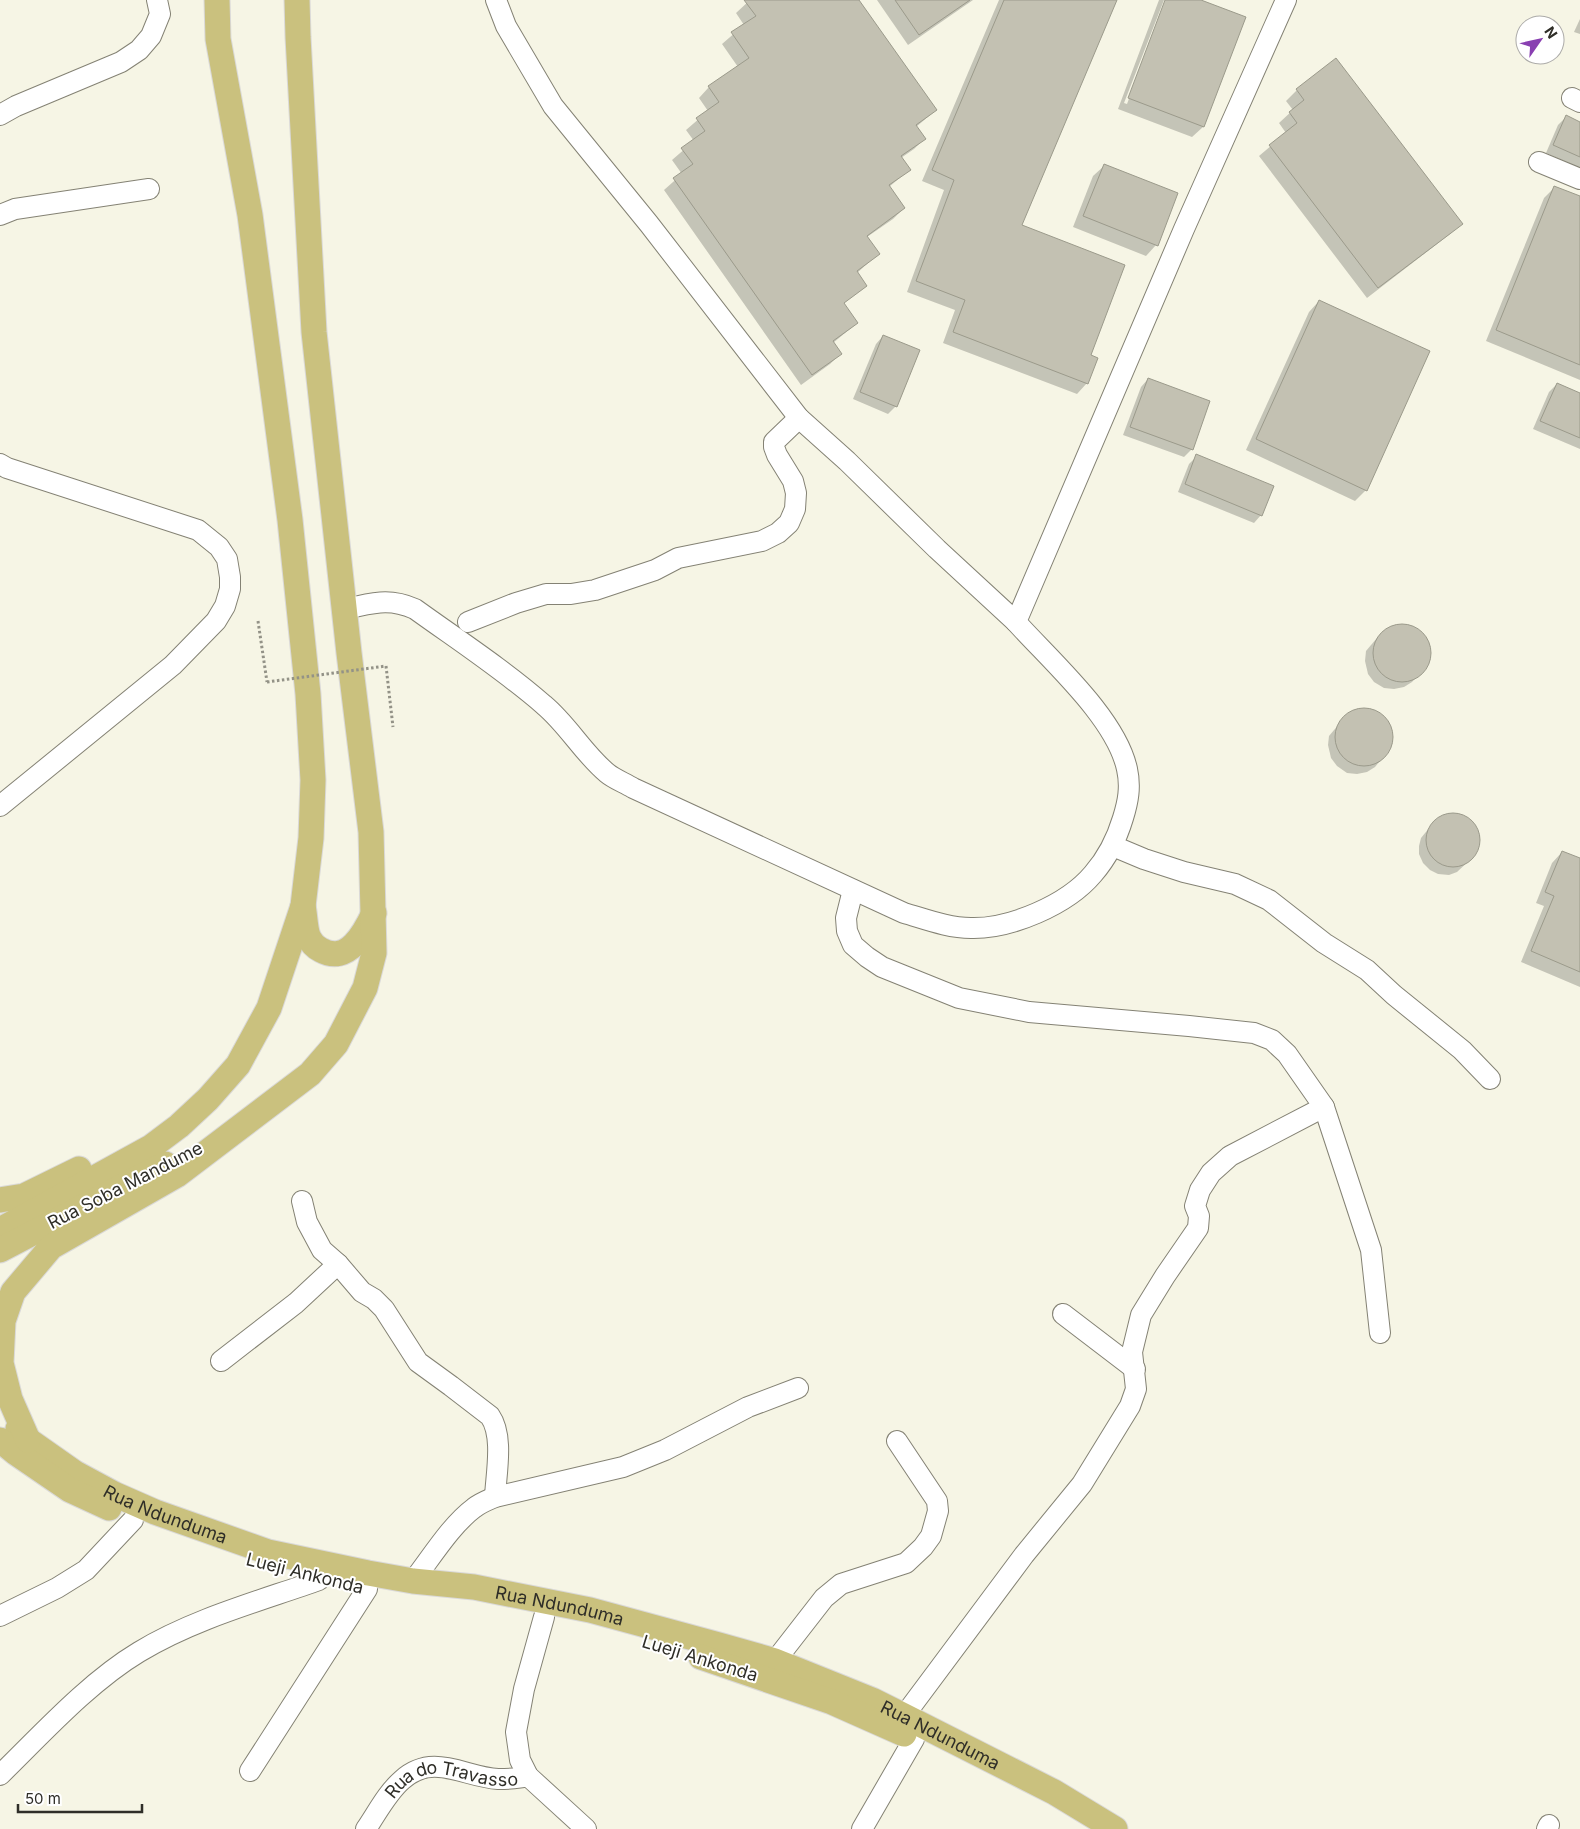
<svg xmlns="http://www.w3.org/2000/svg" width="1580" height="1829" viewBox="0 0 1580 1829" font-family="Inter,sans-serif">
<rect width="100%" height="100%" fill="#f6f5e5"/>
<g fill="#0003" fill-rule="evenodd">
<polygon points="750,0 858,0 936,110 916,127 924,139 914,149 901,158 909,170 889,187 904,208 893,219 867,237 878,254 857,273 866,286 843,304 857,323 833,343 840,354 830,364 801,385 664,190 682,174 672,160 694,141 686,130 708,111 699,98 709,87 738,67 722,44 744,25 736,13"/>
<polygon points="877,0 973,0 908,45"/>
<polygon points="999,0 1115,0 1020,226 1090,356 1087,383 1077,394 943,343 955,310 907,292 944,190 922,181"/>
<path d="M1159,0H1198L1244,18L1203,127L1192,137L1118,109ZM1164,0H1166L1127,104L1124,103Z"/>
<polygon points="1580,19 1580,34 1574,32"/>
<polygon points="1297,90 1461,223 1450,234 1367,298 1259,156 1286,133 1279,123 1293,110 1286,101"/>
<polygon points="1566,117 1580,123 1580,168 1546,153 1558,125"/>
<polygon points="1104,166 1156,245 1146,256 1073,227 1093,176"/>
<polygon points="1555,187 1580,198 1580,380 1486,341 1544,198"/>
<polygon points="1319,301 1366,490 1355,501 1246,450 1309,312"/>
<polygon points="883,336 896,406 888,414 853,399 876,344"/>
<polygon points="1148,379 1192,449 1184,457 1123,435 1141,387"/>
<polygon points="1557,384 1580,395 1580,449 1533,429 1549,392"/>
<polygon points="1197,456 1261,515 1254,523 1178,492 1189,464"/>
<polygon points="1406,625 1415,628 1423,635 1429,649 1429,657 1426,666 1412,682 1404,687 1394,689 1384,688 1374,682 1368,674 1365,661 1366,651 1382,632 1390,627"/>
<polygon points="1363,709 1378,713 1386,719 1392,733 1392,741 1389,750 1375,767 1367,772 1357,774 1347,773 1337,766 1331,758 1328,745 1329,736 1345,717 1353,711"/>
<polygon points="1454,814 1464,817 1471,822 1477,831 1479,839 1477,851 1472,858 1457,872 1449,875 1438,874 1430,870 1423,863 1419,854 1419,846 1421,838 1434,822 1445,816"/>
<polygon points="1562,852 1580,860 1580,987 1521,962 1544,906 1536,903 1552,863"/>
</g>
<g fill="#c3c1b2" stroke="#9b9a8b">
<polygon points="744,0 859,0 937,110 916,125 926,139 901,156 911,170 889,185 905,208 867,236 880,254 857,271 867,286 844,303 858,323 833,341 842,354 812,375 673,178 693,164 681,148 705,131 696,118 719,102 708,86 749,58 731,32 756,16"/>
<polygon points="895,0 970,0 919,35"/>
<polygon points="1004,0 1117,0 1022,225 1125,265 1091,355 1098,358 1088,384 953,332 965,300 916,281 954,180 932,170"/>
<polygon points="1165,0 1201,0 1246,17 1204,127 1128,98"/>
<polygon points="1336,58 1463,224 1378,288 1269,145 1297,123 1289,112 1304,100 1296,89"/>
<polygon points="1566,115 1580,122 1580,157 1553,145"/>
<polygon points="1104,164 1178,193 1158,246 1083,216"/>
<polygon points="1554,186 1580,196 1580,365 1496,330"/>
<polygon points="1319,300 1430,351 1367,491 1256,439"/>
<polygon points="883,335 920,350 897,407 860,392"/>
<polygon points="1148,378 1210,401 1193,450 1130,427"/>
<polygon points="1557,383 1580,393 1580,438 1540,421"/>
<polygon points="1196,454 1274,486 1262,516 1185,484"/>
<circle cx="1402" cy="653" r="29"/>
<circle cx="1364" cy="737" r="29"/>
<circle cx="1453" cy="840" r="27"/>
<polygon points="1562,851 1580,858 1580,972 1531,951 1554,896 1545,892"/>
</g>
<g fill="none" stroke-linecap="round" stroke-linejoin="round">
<defs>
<g id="minor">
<polyline points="496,0 506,26 553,106 649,224 799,418 847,461 937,549 1016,622"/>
<polyline points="1572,98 1580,102"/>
<polyline points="0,115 16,106 121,62 139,50 151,36 160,14 157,0"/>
<polyline points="1539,162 1580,179"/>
<polyline points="0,215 15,209 149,189"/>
<polyline points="0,464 7,468 198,530 219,547 227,559 230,577 230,589 225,606 216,621 173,665 0,806"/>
<path d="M344,609C372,604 387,597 415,609C458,640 504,670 544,705C568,725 583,753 607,773C614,779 625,783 633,788L904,913C925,919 948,928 971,928C1010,929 1067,905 1093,874C1107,858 1117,838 1123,818C1128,802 1131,787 1127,769C1116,718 1051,661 1016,622L1184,229L1286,0"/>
<polyline points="468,622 516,603 546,594 571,594 595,590 655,570 678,558 762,541 778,533 789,523 795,509 796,493 793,481 777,455 774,447 774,442 799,418"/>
<polyline points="1113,846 1144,859 1184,872 1235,884 1269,900 1324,943 1367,970 1394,995 1462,1050 1490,1079"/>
<polyline points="853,890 846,918 847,931 853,945 867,957 882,967 959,998 1029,1012 1189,1026 1254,1033 1272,1040 1287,1054 1324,1107 1371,1250 1380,1333"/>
<path d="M302,1201L307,1222L322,1250L338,1264L362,1292L374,1299L384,1309L418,1362L451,1386L490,1416C504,1436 496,1474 495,1497"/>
<polyline points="1063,1314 1135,1369"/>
<polyline points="221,1361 296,1303 338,1264"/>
<path d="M413,1581C431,1558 451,1525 474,1508C480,1503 488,1500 495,1497L623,1467L665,1450L748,1407L798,1388"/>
<polyline points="0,1616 57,1588 86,1570 133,1520"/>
<polyline points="544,1617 524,1689 516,1732 520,1760 528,1776 586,1829"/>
<polyline points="775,1661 824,1598 841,1584 906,1563 923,1547 931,1536 938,1511 937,1501 897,1441"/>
<polyline points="904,1716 1024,1555 1082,1484 1130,1406 1136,1389 1132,1352 1141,1315 1165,1276 1198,1228 1199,1216 1195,1206 1200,1190 1211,1173 1230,1156 1324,1107"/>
<polyline points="250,1771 367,1589"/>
<path d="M0,1775C42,1734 89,1682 139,1652C193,1619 260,1601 319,1580"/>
<path id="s1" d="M366,1829C377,1813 387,1793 402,1780C433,1752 464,1777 498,1779C508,1779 518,1779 528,1776"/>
<polyline points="862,1829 914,1739"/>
<polyline points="1547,1829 1549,1825"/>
</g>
<g id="major">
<path d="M303,906C305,915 305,928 308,936C311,943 315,947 321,950C348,965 365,932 374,913"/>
<polyline points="0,1200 24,1196 79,1169"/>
<polyline points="0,1230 151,1147 179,1126 208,1099 238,1065 269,1008 303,906 311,838 313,780 308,694 290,520 250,215 218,39 217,0"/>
<polyline points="0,1250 165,1164"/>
<path id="s2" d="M18,1429L28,1440L75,1473L114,1494L155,1512L268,1552L368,1573L413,1581L474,1587L590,1610L719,1645L775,1661L872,1700L904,1716L1054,1792L1115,1829"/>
<polyline points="0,1440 16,1453 70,1490 109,1508"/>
<polyline points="28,1440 10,1399 1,1363 3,1321 13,1292 51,1247 177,1175 310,1074 336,1044 365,988 374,953 371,832 349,653 314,332 298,37 297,0"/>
<polyline points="701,1657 832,1702 904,1734"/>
</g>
</defs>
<use href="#minor" stroke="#848274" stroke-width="22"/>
<use href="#major" stroke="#dad9d8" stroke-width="27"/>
<g stroke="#939287" stroke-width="3" stroke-dasharray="2.5 2.5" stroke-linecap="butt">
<polyline points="258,621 267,682"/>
<polyline points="386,666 393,727"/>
</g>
<use href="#minor" stroke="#fff" stroke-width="20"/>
<use href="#major" stroke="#cac17e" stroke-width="25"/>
<polyline stroke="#939287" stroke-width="3" stroke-dasharray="2.5 2.5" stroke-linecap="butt" points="267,682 386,666"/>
</g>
<g text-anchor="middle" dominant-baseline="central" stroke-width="4" stroke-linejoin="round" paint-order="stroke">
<g font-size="18" fill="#2f2e28" stroke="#fff">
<text transform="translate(125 1185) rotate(-27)">Rua Soba Mandume</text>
<text stroke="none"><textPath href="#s2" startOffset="172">Rua Ndunduma</textPath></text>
<text transform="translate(305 1573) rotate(14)">Lueji Ankonda</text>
<text stroke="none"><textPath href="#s2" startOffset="578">Rua Ndunduma</textPath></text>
<text transform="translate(700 1658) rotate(17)">Lueji Ankonda</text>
<text stroke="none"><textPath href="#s2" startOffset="982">Rua Ndunduma</textPath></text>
<text stroke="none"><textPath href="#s1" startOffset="111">Rua do Travasso</textPath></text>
</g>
</g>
<g transform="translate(1540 40) rotate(56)"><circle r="24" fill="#ffffff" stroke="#acaba9"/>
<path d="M0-4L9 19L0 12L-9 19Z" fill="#893fb1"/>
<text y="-8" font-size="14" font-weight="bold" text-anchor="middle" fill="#2f2e28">N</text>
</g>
<path d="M18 1804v8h124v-8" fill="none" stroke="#2f2e28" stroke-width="2.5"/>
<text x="25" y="1804" font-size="15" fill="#2f2e28" stroke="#ffffff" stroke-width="4" paint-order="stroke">50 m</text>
</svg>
